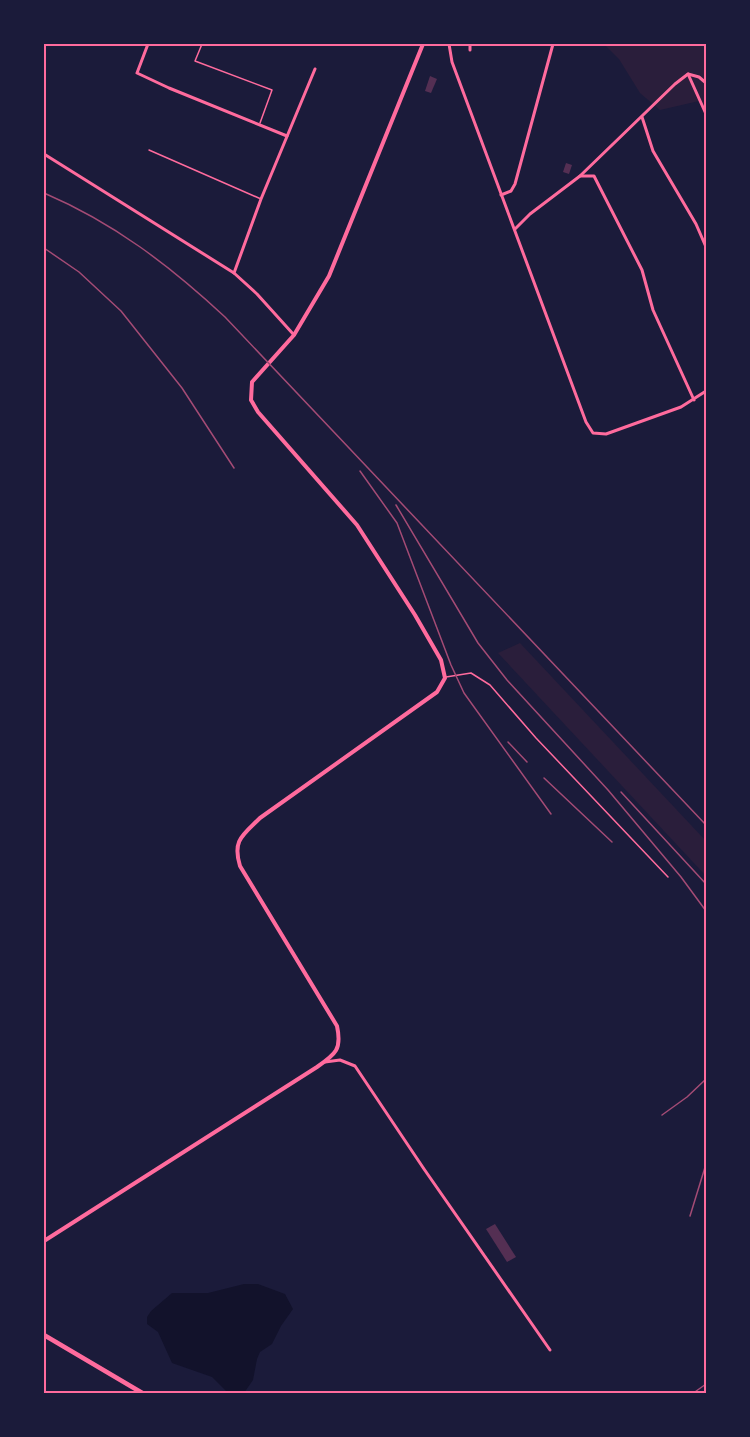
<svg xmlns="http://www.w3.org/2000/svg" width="750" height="1437" viewBox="0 0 750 1437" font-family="Overpass,sans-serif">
<rect width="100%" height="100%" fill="#1b1b3a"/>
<g fill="#2a1e3b">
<polygon points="604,44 706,44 706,119 699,101 660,110 640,93 619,59"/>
<polygon points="520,643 706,841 706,876 498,653"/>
</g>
<polygon fill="#12122b" points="244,1284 258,1284 285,1294 293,1309 281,1326 272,1344 260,1352 257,1359 253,1380 244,1393 228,1393 212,1377 172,1363 158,1332 147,1324 147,1317 151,1311 172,1293 208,1293"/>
<g fill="#542f53">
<polygon points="430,76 437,79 431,93 425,91"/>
<polygon points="566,163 572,165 569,174 563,172"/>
<polygon points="495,1224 516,1257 507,1262 486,1229"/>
</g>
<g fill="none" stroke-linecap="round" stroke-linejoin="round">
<g stroke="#ff6b9d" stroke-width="1.5">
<polyline points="202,44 195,61 272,90 260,123"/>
<polyline points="149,150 261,199"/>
<polyline points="446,677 471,673 490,685 536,738 668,877"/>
</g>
<g stroke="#ff6b9d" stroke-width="3">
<polyline points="148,44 137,73 169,88 287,136"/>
<polyline points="449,44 452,62 586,422 593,433 606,434 681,407 706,391"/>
<polyline points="470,50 470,44"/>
<polyline points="688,74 706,114"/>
<polyline points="642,117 653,151 696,224 706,247"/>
<polyline points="44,154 234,273 257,294 294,335"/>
<polyline points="580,176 594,176 642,270 653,310 694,400"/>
<polyline points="501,195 511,191 515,184 553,44"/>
<polyline points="515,229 530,214 580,176 675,84 688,74 699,77 706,83"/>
<polyline points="234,273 261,199 315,69"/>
<polyline points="325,1062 340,1060 355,1066 424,1169 550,1350"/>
</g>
<path stroke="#ff6b9d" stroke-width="4" d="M44,1241L317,1067C336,1054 342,1049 337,1026L240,866C232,840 243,835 260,818L437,692L445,678L441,660L415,615L357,525L258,412L251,400L252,382L294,335L329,276L423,44"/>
<polyline stroke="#ff6b9d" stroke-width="4.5" points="44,1335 144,1394"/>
<g stroke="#a44b75" stroke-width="1.5">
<path d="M44,193C114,223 169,265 225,317L706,825"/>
<polyline points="44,248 79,272 121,311 182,388 234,468"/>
<polyline points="360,471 397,523 451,665 464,693 551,814"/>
<polyline points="396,505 478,643 507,680 608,790 681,877 706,911"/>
<polyline points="508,742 527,762"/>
<polyline points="544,778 612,842"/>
<polyline points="621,792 706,884"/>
<polyline points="662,1115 687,1097 706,1079"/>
<polyline points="690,1216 706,1164"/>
<polyline points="692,1394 706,1384"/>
</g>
</g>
<rect width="750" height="1437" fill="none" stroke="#1b1b3a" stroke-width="90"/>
<rect x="45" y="45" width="660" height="1347" fill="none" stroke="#ff6b9d" stroke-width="2"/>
</svg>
